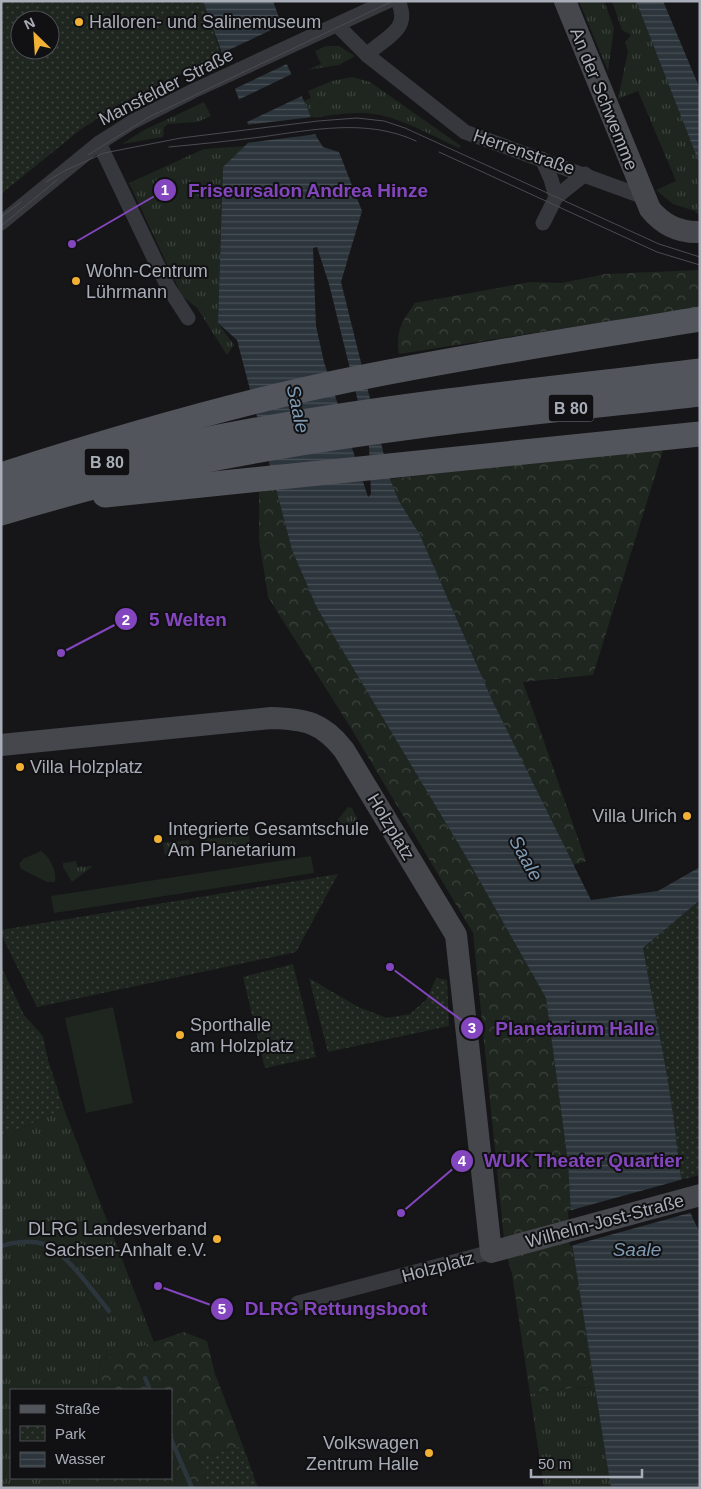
<svg xmlns="http://www.w3.org/2000/svg" width="701" height="1489" viewBox="0 0 701 1489" font-family="Helvetica,sans-serif">
<defs>
<pattern id="grass-tufts" width="24" height="20" patternUnits="userSpaceOnUse" patternTransform="scale(1.25)"><rect width="24" height="20" fill="#1e261f"/><path d="M3 7l-1-3M5 7V3M7 7l1-3M15 17l-1-3M17 17v-4M19 17l1-3" fill="none" stroke="#3c433d"/></pattern>
<pattern id="forest-crowns" width="20" height="18" patternUnits="userSpaceOnUse" patternTransform="scale(1.25)"><rect width="20" height="18" fill="#1e261f"/><path d="M2 6a3 3 0 1 1 6 0M12 15a3 3 0 1 1 6 0" fill="none" stroke="#3c433d"/></pattern>
<pattern id="park-dots" width="8" height="8" patternUnits="userSpaceOnUse" patternTransform="scale(1.25)"><rect width="8" height="8" fill="#1e261f"/><path d="M2 2h.1M6 6h.1" fill="none" stroke="#3c433d" stroke-width="1.8" stroke-linecap="round"/></pattern>
<pattern id="water-rules" width="6" height="5" patternUnits="userSpaceOnUse" patternTransform="scale(1.25)"><rect width="6" height="5" fill="#2c353c"/><path d="M0 2.5h6" fill="none" stroke="#485056"/></pattern>
</defs>
<rect width="100%" height="100%" fill="#161618"/>
<g fill="url(#grass-tufts)">
<polygon points="579,1 604,1 614,28 608,71"/>
<polygon points="612,1 636,1 700,165 700,217 695,211 673,204 656,190 676,181 638,91 618,99 628,51 625,42 631,35 622,30"/>
<polygon points="326,46 339,46 355,56 339,65 307,70 321,64 315,51"/>
<path d="M352,77L370,82L461,146L459,148C434,137 408,121 380,115C358,110 333,115 311,118L304,101L311,98L308,91L332,81Z"/>
<polygon points="204,102 211,116 197,122 168,124 164,127 163,137 122,144 144,130"/>
<polygon points="245,146 223,167 218,323 234,345 227,355 197,308 182,296 129,183 204,149"/>
<polygon points="348,807 352,808 357,818 357,831 335,836 332,833 335,823"/>
<polygon points="249,835 250,845 206,850 205,839"/>
<polygon points="189,840 190,852 165,855 163,843"/>
<polygon points="76,861 77,867 93,866 72,882 63,867 63,863"/>
<polygon points="64,1109 154,1342 100,1360 97,1390 11,1390 11,1478 91,1478 91,1488 1,1488 1,1137"/>
<polygon points="595,1387 611,1488 544,1488 530,1394 572,1388"/>
</g>
<g fill="url(#forest-crowns)">
<path d="M700,270V307L399,354C395,332 402,321 415,303L530,282L562,283L605,274Z"/>
<polygon points="664,447 593,675 523,682 586,861 573,865 493,702 420,535 399,501 390,479"/>
<polygon points="276,489 292,550 317,608 465,855 546,998 568,1163 573,1250 595,1387 572,1388 530,1394 512,1274 505,1249 473,933 349,725 268,597 259,539 259,492"/>
<polygon points="184,1332 207,1341 215,1374 243,1446 198,1458 209,1488 91,1488 91,1478 171,1478 171,1390 97,1390 100,1360"/>
</g>
<g fill="url(#park-dots)" fill-rule="evenodd">
<path d="M1,1H203L221,54L118,105L80,130L1,194ZM20,20H50V50H20Z"/>
<polygon points="338,874 296,952 37,1007 1,934 1,930"/>
<polygon points="700,900 700,1175 681,1180 674,1121 643,948"/>
<polygon points="293,964 316,1057 265,1068 243,977"/>
<polygon points="1,966 24,1015 43,1036 48,1060 64,1109 1,1137"/>
<polygon points="309,978 358,1007 387,1018 410,1014 427,999 436,978 447,980 449,1026 328,1052"/>
<polygon points="243,1446 258,1488 209,1488 198,1458"/>
</g>
<g fill="#1e261f">
<path d="M41,851C50,857 57,872 55,882H47L21,869L19,864L23,859Z"/>
<polygon points="311,856 314,873 54,913 51,896"/>
<polygon points="113,1007 133,1103 86,1113 65,1018"/>
</g>
<g fill="url(#water-rules)" fill-rule="evenodd">
<path d="M203,1H273L282,26L276,41L309,112L316,136L323,147L339,152L362,211L341,282L390,479L399,501L420,535L493,702L591,900L658,891L700,867V900L643,948C653,1005 666,1063 674,1121C679,1159 680,1198 700,1232V1488H611L573,1250L568,1163L546,998L465,855L317,608L292,550L237,340L218,323L223,167L253,138ZM317,247L329,284L369,446L371,494L368,497L324,362L316,326L313,248Z"/>
<polygon points="636,1 663,1 700,89 700,165"/>
</g>
<g fill="#161618">
<polygon points="284,24 279,40 289,63 232,90 218,55"/>
<polygon points="294,73 304,95 245,123 236,101"/>
<polygon points="313,117 318,134 245,143 250,138 245,125"/>
<polygon points="684,1179 693,1212 570,1246 568,1211"/>
</g>
<g fill="none" stroke-linecap="round" stroke-linejoin="round">
<g stroke="#2c353c" stroke-width="4.5">
<path d="M1,1246C13,1242 30,1240 44,1244C64,1250 95,1294 109,1311"/>
<polyline points="145,1378 150,1390"/>
<polyline points="171,1439 192,1488"/>
</g>
<g stroke="#37383d" stroke-width="15">
<polyline points="337,25 367,55 465,132 644,197"/>
<path d="M367,55C384,37 412,31 398,1"/>
<polyline points="99,143 168,287 188,318"/>
<polyline points="542,159 551,179 556,197"/>
<polyline points="1,223 99,143 132,122 193,91 388,1"/>
<polyline points="543,223 556,197 585,174"/>
<polyline points="298,1303 491,1252"/>
</g>
<g stroke="#45474d" stroke-width="22">
<path d="M565,1L650,209C663,225 679,233 700,232"/>
<path d="M1,745L271,718C305,719 322,722 344,750L456,935L491,1252L700,1195"/>
</g>
<g stroke="#53555c" stroke-width="25">
<path d="M1,475C113,439 225,406 339,382C459,357 580,339 700,319"/>
<path d="M1,492C223,420 469,399 700,371"/>
<polyline points="105,495 700,434"/>
<path d="M1,513C72,492 144,472 217,458C376,427 539,412 700,394"/>
</g>
<g stroke="#4a4c52" stroke-width="1">
<path d="M169,147C200,144 231,141 261,137C312,130 367,118 416,141"/>
<polyline points="439,152 657,252 700,265"/>
<polyline points="88,155 149,117 393,1"/>
<polyline points="46,182 64,171 104,153 181,138 318,121 357,118 384,121 405,128 659,244 700,257"/>
<polyline points="1,217 21,202"/>
<polyline points="1,226 57,180"/>
</g>
</g>
<g fill="#f2b134" stroke="#111113" stroke-width="2">
<circle cx="79" cy="22" r="5"/>
<circle cx="76" cy="281" r="5"/>
<circle cx="20" cy="767" r="5"/>
<circle cx="687" cy="816" r="5"/>
<circle cx="158" cy="839" r="5"/>
<circle cx="180" cy="1035" r="5"/>
<circle cx="217" cy="1239" r="5"/>
<circle cx="429" cy="1453" r="5"/>
</g>
<g text-anchor="middle" dominant-baseline="central" stroke-width="4" stroke-linejoin="round" paint-order="stroke">
<g fill="#111113" stroke="#7b7e86" stroke-width="1">
<rect x="548.5" y="394.5" width="45" height="27" rx="4"/>
<rect x="84.5" y="448.5" width="45" height="27" rx="4"/>
</g>
<g font-size="16" font-weight="bold" fill="#a8adb8">
<text x="571" y="408">B 80</text>
<text x="107" y="462">B 80</text>
</g>
<g font-size="18" fill="#a8adb8" stroke="#111113" text-anchor="start">
<text x="89" y="22">Halloren- und Salinemuseum</text>
<text x="86" y="271">Wohn-Centrum<tspan x="86" dy="21">Lührmann</tspan></text>
<text x="30" y="767">Villa Holzplatz</text>
<text x="677" y="816" text-anchor="end">Villa Ulrich</text>
<text x="168" y="829">Integrierte Gesamtschule<tspan x="168" dy="21">Am Planetarium</tspan></text>
<text x="190" y="1025">Sporthalle<tspan x="190" dy="21">am Holzplatz</tspan></text>
<text x="207" y="1229" text-anchor="end">DLRG Landesverband<tspan x="207" dy="21">Sachsen-Anhalt e.V.</tspan></text>
<text x="419" y="1443" text-anchor="end">Volkswagen<tspan x="419" dy="21">Zentrum Halle</tspan></text>
</g>
<g font-size="18" fill="#a8adb8" stroke="#111113">
<text transform="translate(166 87) rotate(-27)">Mansfelder Straße</text>
<text transform="translate(604 99) rotate(68)">An der Schwemme</text>
<text transform="translate(524 152) rotate(19)">Herrenstraße</text>
<text transform="translate(391 827) rotate(59)">Holzplatz</text>
<text transform="translate(605 1221) rotate(-15)">Wilhelm-Jost-Straße</text>
<text transform="translate(438 1267) rotate(-15)">Holzplatz</text>
</g>
<g font-size="19" font-style="italic" fill="#7f9bb3" stroke="#111113">
<text transform="translate(298 409) rotate(78)">Saale</text>
<text transform="translate(526 858) rotate(61)">Saale</text>
<text x="637" y="1249">Saale</text>
</g>
</g>
<path fill="none" stroke="#8446be" stroke-width="2" d="M72 244L165 190M61 653L126 619M390 967L472 1028M401 1213L462 1161M158 1286L222 1309"/>
<g fill="#8446be" stroke="#111113" stroke-width="2">
<circle cx="72" cy="244" r="5"/>
<circle cx="61" cy="653" r="5"/>
<circle cx="390" cy="967" r="5"/>
<circle cx="401" cy="1213" r="5"/>
<circle cx="158" cy="1286" r="5"/>
<circle cx="165" cy="190" r="12"/>
<circle cx="126" cy="619" r="12"/>
<circle cx="472" cy="1028" r="12"/>
<circle cx="462" cy="1161" r="12"/>
<circle cx="222" cy="1309" r="12"/>
</g>
<g font-size="15" text-anchor="middle" font-weight="bold" fill="#fff">
<text x="165" y="195">1</text>
<text x="126" y="625">2</text>
<text x="472" y="1033">3</text>
<text x="462" y="1166">4</text>
<text x="222" y="1314">5</text>
</g>
<g font-size="19" text-anchor="middle" font-weight="bold" fill="#8446be" stroke="#111113" stroke-width="4" stroke-linejoin="round" paint-order="stroke">
<text x="308" y="197">Friseursalon Andrea Hinze</text>
<text x="188" y="626">5 Welten</text>
<text x="575" y="1035">Planetarium Halle</text>
<text x="583" y="1167">WUK Theater Quartier</text>
<text x="336" y="1315">DLRG Rettungsboot</text>
</g>
<rect width="701" height="1489" fill="none" stroke="#a8adb8" stroke-width="5"/>
<rect x="10" y="1389" width="162" height="90" fill="#111113" stroke="#4d4f55"/>
<rect x="20" y="1405" width="25" height="8" fill="#53555c" stroke="#4d4f55"/>
<text x="55" y="1414" font-size="15" fill="#a8adb8">Straße</text>
<rect x="20" y="1426" width="25" height="15" fill="url(#park-dots)" stroke="#4d4f55"/>
<text x="55" y="1439" font-size="15" fill="#a8adb8">Park</text>
<rect x="20" y="1452" width="25" height="15" fill="url(#water-rules)" stroke="#4d4f55"/>
<text x="55" y="1464" font-size="15" fill="#a8adb8">Wasser</text>
<g transform="translate(35 35) rotate(335)"><circle r="24" fill="#111113" stroke="#4d4f55"/>
<path d="M0-4L9 19L0 12L-9 19Z" fill="#f2b134"/>
<text y="-8" font-size="14" font-weight="bold" text-anchor="middle" fill="#a8adb8">N</text>
</g>
<path d="M531 1469v8h111v-8" fill="none" stroke="#a8adb8" stroke-width="2.5"/>
<text x="538" y="1469" font-size="15" fill="#a8adb8" stroke="#111113" stroke-width="4" paint-order="stroke">50 m</text>
</svg>
